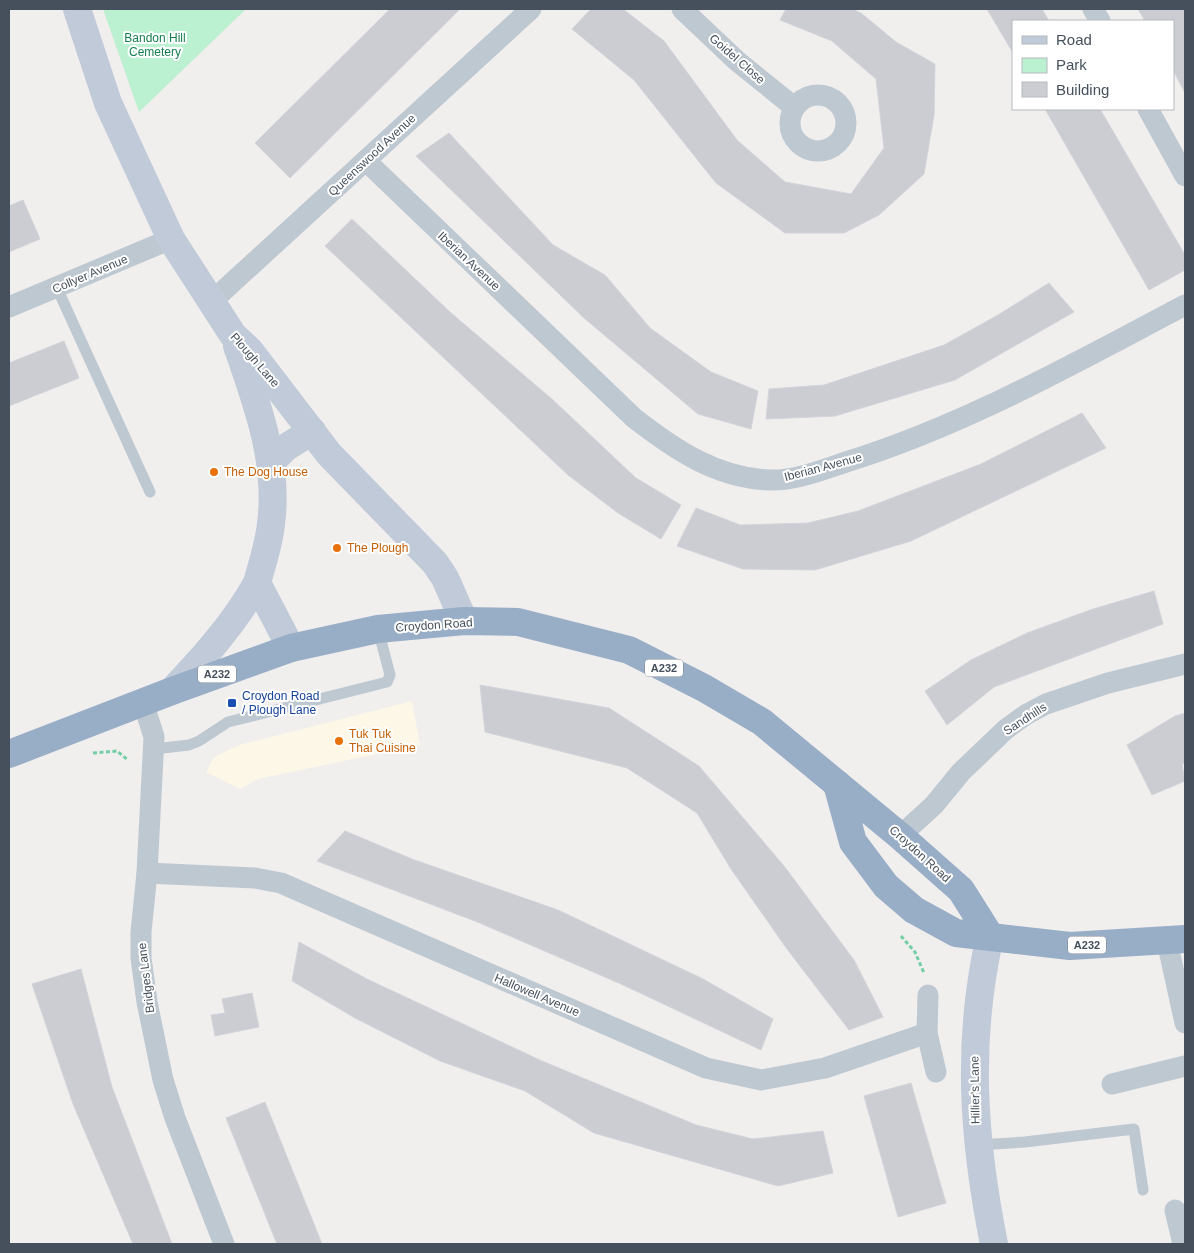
<svg xmlns="http://www.w3.org/2000/svg" width="1194" height="1253" viewBox="0 0 1194 1253" font-family="Arial,sans-serif">
<rect width="100%" height="100%" fill="#f1eeee"/>
<polygon fill="#fcf7e6" points="412,701 420,745 258,779 240,789 206,772 214,757 239,745"/>
<polygon fill="#bbf0d1" points="103,9 246,9 139,112"/>
<g fill="#cbcdd3" stroke="#d2d4da">
<polygon points="390,9 460,9 290,178 255,143"/>
<polygon points="591,9 623,9 664,41 737,140 785,182 851,194 884,148 876,79 832,41 780,20 786,9 852,9 861,13 896,42 935,64 934,115 924,174 879,215 844,233 785,233 716,183 634,80 572,29"/>
<polygon points="987,9 1042,9 1049,21 1013,21 1013,53"/>
<polygon points="1138,9 1184,9 1185,11 1185,93 1173,70 1173,21 1145,21"/>
<polygon points="1045,109 1100,109 1185,255 1185,270 1149,290"/>
<polygon points="449,133 553,245 605,275 650,328 711,372 758,391 751,429 698,414 584,318 416,156"/>
<polygon points="23,200 40,239 9,252 9,206"/>
<polygon points="352,219 450,312 553,400 636,478 681,505 661,539 618,513 568,475 325,246"/>
<polygon points="1049,283 1074,312 955,380 835,416 766,419 769,389 824,385 944,345 998,315"/>
<polygon points="64,341 79,378 9,406 9,363"/>
<polygon points="1082,413 1106,448 911,541 815,570 743,569 677,546 696,508 740,525 808,523 858,511 981,464"/>
<polygon points="1154,591 1163,624 994,687 947,725 925,691 971,660 1027,633 1093,609"/>
<polygon points="480,685 609,708 699,766 784,866 854,960 883,1017 849,1030 787,949 731,869 697,813 627,768 485,732"/>
<polygon points="1185,713 1185,763 1182,764 1185,781 1152,795 1127,745 1175,716"/>
<polygon points="345,831 412,859 558,910 703,979 773,1019 761,1050 621,984 475,921 317,861"/>
<polygon points="299,942 367,979 542,1061 696,1125 753,1139 823,1131 833,1173 778,1186 594,1133 525,1091 440,1061 355,1018 292,981"/>
<polygon points="81,969 112,1087 172,1244 133,1244 73,1104 32,984"/>
<polygon points="252,993 259,1027 215,1036 211,1015 225,1013 222,999"/>
<polygon points="911,1083 946,1203 898,1217 864,1096"/>
<polygon points="265,1102 322,1244 277,1244 226,1118"/>
</g>
<g fill="none" stroke-linecap="round" stroke-linejoin="round">
<g stroke="#72cfa5" stroke-width="3" stroke-dasharray="4 2.5" stroke-linecap="butt">
<polyline points="93,753 117,751 128,760"/>
<polyline points="901,936 915,952 924,973"/>
</g>
<g stroke="#bec8d1" stroke-width="11">
<polyline points="57,288 150,492"/>
<polyline points="154,749 189,745 199,741 228,722 387,682 390,675 378,629"/>
<polyline points="979,1145 1025,1142 1134,1129 1143,1190"/>
</g>
<g stroke="#bec8d1" stroke-width="21">
<polyline points="682,9 737,61 794,107"/>
<polyline points="1093,9 1100,21"/>
<circle cx="818" cy="123" r="28"/>
<polyline points="1148,109 1185,176"/>
<path d="M366,161L634,418C674,449 716,478 769,480C795,481 822,470 846,462C965,425 1075,363 1185,305"/>
<polyline points="211,300 222,292 531,9"/>
<polyline points="9,307 171,239"/>
<polyline points="143,702 154,737 147,873 141,932 141,958 147,1002 163,1080 175,1118 224,1244"/>
<polyline points="900,836 934,805 961,772 1006,729 1027,714 1046,704 1108,683 1185,664"/>
<polyline points="147,873 255,878 281,883 706,1068 761,1080 825,1068 927,1033"/>
<polyline points="1167,941 1185,1023"/>
<polyline points="928,995 927,1033 936,1072"/>
<polyline points="1112,1084 1185,1066"/>
<polyline points="1175,1210 1183,1244"/>
</g>
<g stroke="#c0cad8" stroke-width="28">
<polyline points="77,9 108,103 171,239 233,335 250,351 329,454 435,563 445,578 464,621"/>
<path d="M237,346C257,403 279,462 271,524C269,544 262,564 257,583L291,648"/>
<polyline points="271,462 285,448 312,431"/>
<path d="M172,691C204,657 234,624 257,583"/>
<path d="M990,936C966,1042 973,1139 994,1244"/>
</g>
<g stroke="#98adc6" stroke-width="28">
<polyline points="9,754 172,691 291,648 378,629 464,621 518,622 629,650 704,688 762,722 900,836 961,890 990,936"/>
<polyline points="837,784 853,842 886,886 914,910 956,933 1070,946 1185,939"/>
</g>
</g>
<g fill="#e8710a" stroke="#fff" stroke-width="2">
<circle cx="214" cy="472" r="5"/>
<circle cx="337" cy="548" r="5"/>
<circle cx="339" cy="741" r="5"/>
</g>
<rect fill="#1a4fb4" stroke="#fff" stroke-width="2" x="227" y="698" width="10" height="10" rx="2.5"/>
<g text-anchor="middle" dominant-baseline="central" stroke-width="4" stroke-linejoin="round" paint-order="stroke">
<g fill="#fff" stroke="#7e848d" stroke-width="1">
<rect x="645" y="659.5" width="38" height="17" rx="4"/>
<rect x="198" y="665.5" width="38" height="17" rx="4"/>
<rect x="1068" y="936.5" width="38" height="17" rx="4"/>
</g>
<g font-size="11" font-weight="bold" fill="#46505c">
<text x="664" y="668">A232</text>
<text x="217" y="674">A232</text>
<text x="1087" y="945">A232</text>
</g>
<g font-size="12" fill="#147f4e" stroke="#fff">
<text x="155" y="38">Bandon Hill<tspan x="155" dy="14">Cemetery</tspan></text>
</g>
<g font-size="12" fill="#46505c" stroke="#fff">
<text transform="translate(737 59) rotate(41)">Goidel Close</text>
<text transform="translate(372 155) rotate(-43)">Queenswood Avenue</text>
<text transform="translate(469 261) rotate(43)">Iberian Avenue</text>
<text transform="translate(90 274) rotate(-23)">Collyer Avenue</text>
<text transform="translate(255 360) rotate(49)">Plough Lane</text>
<text transform="translate(823 467) rotate(-15)">Iberian Avenue</text>
<text transform="translate(434 625) rotate(-4)">Croydon Road</text>
<text transform="translate(1025 719) rotate(-33)">Sandhills</text>
<text transform="translate(920 854) rotate(42)">Croydon Road</text>
<text transform="translate(146 978) rotate(-97)">Bridges Lane</text>
<text transform="translate(537 995) rotate(23)">Hallowell Avenue</text>
<text transform="translate(975 1090) rotate(-91)">Hillier's Lane</text>
</g>
<g font-size="12" fill="#c56008" stroke="#fff" text-anchor="start">
<text x="224" y="472">The Dog House</text>
<text x="347" y="548">The Plough</text>
<text x="349" y="734">Tuk Tuk<tspan x="349" dy="14">Thai Cuisine</tspan></text>
</g>
<g font-size="12" fill="#164399" stroke="#fff" text-anchor="start">
<text x="242" y="696">Croydon Road<tspan x="242" dy="14">/ Plough Lane</tspan></text>
</g>
</g>
<rect width="1194" height="1253" fill="none" stroke="#46505c" stroke-width="20"/>
<rect x="1012" y="20" width="162" height="90" fill="#ffffff" stroke="#b5b9be"/>
<rect x="1022" y="36" width="25" height="8" fill="#c0cad8" stroke="#b5b9be"/>
<text x="1056" y="45" font-size="15" fill="#46505c">Road</text>
<rect x="1022" y="58" width="25" height="15" fill="#bbf0d1" stroke="#b5b9be"/>
<text x="1056" y="70" font-size="15" fill="#46505c">Park</text>
<rect x="1022" y="82" width="25" height="15" fill="#cbcdd3" stroke="#b5b9be"/>
<text x="1056" y="95" font-size="15" fill="#46505c">Building</text>
</svg>
